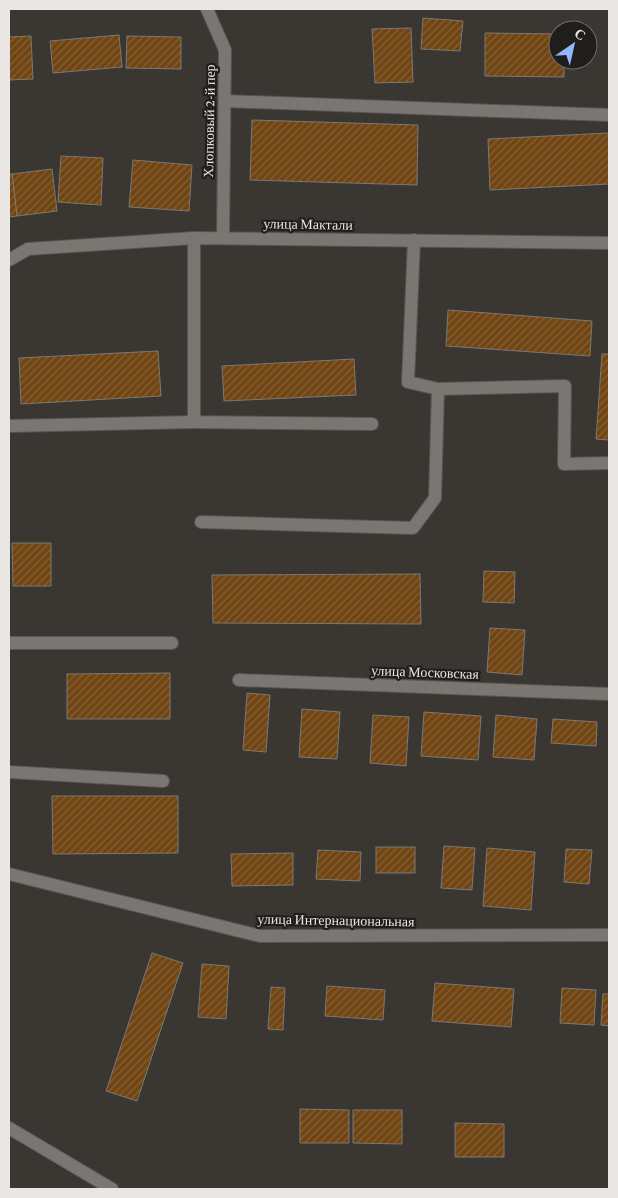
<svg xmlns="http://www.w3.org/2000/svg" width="618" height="1198" viewBox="0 0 618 1198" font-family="'Crimson Pro',serif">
<defs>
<pattern id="building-hatch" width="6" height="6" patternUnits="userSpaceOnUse" patternTransform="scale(1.25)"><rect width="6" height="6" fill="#704513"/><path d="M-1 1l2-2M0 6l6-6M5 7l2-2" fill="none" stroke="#846035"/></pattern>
</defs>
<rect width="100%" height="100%" fill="#3a3632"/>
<g fill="url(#building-hatch)" stroke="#7d7874">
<polygon points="423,18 463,21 460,51 421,49"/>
<polygon points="411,28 413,82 375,83 372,29"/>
<polygon points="485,33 558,34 558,60 564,60 564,77 485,76"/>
<polygon points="119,35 122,67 53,73 50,41"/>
<polygon points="31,36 33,79 9,80 9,37"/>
<polygon points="127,36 181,37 181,69 126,68"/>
<polygon points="252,120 418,125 417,185 250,180"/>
<polygon points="609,133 609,184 490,190 488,139"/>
<polygon points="61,156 103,158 101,205 58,202"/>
<polygon points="133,160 192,165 189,211 129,207"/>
<polygon points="52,169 57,211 17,216 12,174"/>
<polygon points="9,174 12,174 17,216 9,217"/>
<polygon points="448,310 592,321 590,356 446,346"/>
<polygon points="158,351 161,396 21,404 19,358"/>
<polygon points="602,354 609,354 609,440 596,439"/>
<polygon points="354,359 356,395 224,401 222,366"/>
<polygon points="12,543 51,543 51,586 13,586"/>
<polygon points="484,571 515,572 514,603 483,602"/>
<polygon points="420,574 421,624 213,623 212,575"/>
<polygon points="490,628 525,630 522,675 487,672"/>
<polygon points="170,673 170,719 67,719 67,674"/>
<polygon points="247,693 270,695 266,752 243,750"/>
<polygon points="302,709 340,712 337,759 299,757"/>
<polygon points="424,712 481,716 478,760 421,756"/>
<polygon points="373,715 409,717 406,766 370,763"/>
<polygon points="496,715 537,719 534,760 493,757"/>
<polygon points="553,719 597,722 596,746 551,743"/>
<polygon points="52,796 178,796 178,853 53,854"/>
<polygon points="444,846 475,848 472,890 441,888"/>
<rect x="376" y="847" width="39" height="26"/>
<polygon points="487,848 535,852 531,910 483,906"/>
<polygon points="566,849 592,850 589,884 564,882"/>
<polygon points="318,850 361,852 360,881 316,879"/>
<polygon points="293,853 293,885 232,886 231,854"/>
<polygon points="152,953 183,963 137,1101 106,1091"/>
<polygon points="202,964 229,966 226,1019 198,1017"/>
<polygon points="435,983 514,989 511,1027 432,1021"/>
<polygon points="327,986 385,990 383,1020 325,1016"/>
<polygon points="271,987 285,988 283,1030 268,1029"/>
<polygon points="562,988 596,990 594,1025 560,1023"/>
<polygon points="603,994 609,994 609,1026 601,1025"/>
<polygon points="300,1109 349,1110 349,1143 300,1143"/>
<polygon points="353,1110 402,1110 402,1144 353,1143"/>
<polygon points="455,1123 504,1124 504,1157 455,1157"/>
</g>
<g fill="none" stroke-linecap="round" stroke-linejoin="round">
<defs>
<g id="minor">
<polyline points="207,9 225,50 223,238"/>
<polyline points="225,101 609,115"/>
<polyline points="194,238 194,422 372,424"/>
<polyline points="414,240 408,382 438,389 565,386 564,464 609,463"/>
<polyline points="9,260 28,249 194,238 609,243"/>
<polyline points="9,426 194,422"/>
<polyline points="201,522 413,528 435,498 438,389"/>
<polyline points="9,643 172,643"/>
<polyline points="239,680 609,694"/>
<polyline points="9,772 163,781"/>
<polyline points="9,874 260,936 609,935"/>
<polyline points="9,1128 112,1189"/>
</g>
</defs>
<use href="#minor" stroke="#595552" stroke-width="14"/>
<use href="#minor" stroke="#7b7671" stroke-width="12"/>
</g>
<g text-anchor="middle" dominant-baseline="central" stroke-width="4.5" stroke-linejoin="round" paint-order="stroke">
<g font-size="14" fill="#e9e6e3" stroke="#201e1c">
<text transform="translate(209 121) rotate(-89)">Хлопковый 2-й пер</text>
<text transform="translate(308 224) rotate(1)">улица Мактали</text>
<text transform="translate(425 672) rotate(2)">улица Московская</text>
<text transform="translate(336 920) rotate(1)">улица Интернациональная</text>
</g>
</g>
<rect width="618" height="1198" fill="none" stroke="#e9e6e3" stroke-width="20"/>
<g transform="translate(573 45) rotate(34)"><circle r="24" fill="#201e1c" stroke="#706e6c"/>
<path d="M0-4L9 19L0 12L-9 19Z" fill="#92b7fd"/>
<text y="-8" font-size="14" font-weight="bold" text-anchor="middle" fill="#e9e6e3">С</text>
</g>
</svg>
